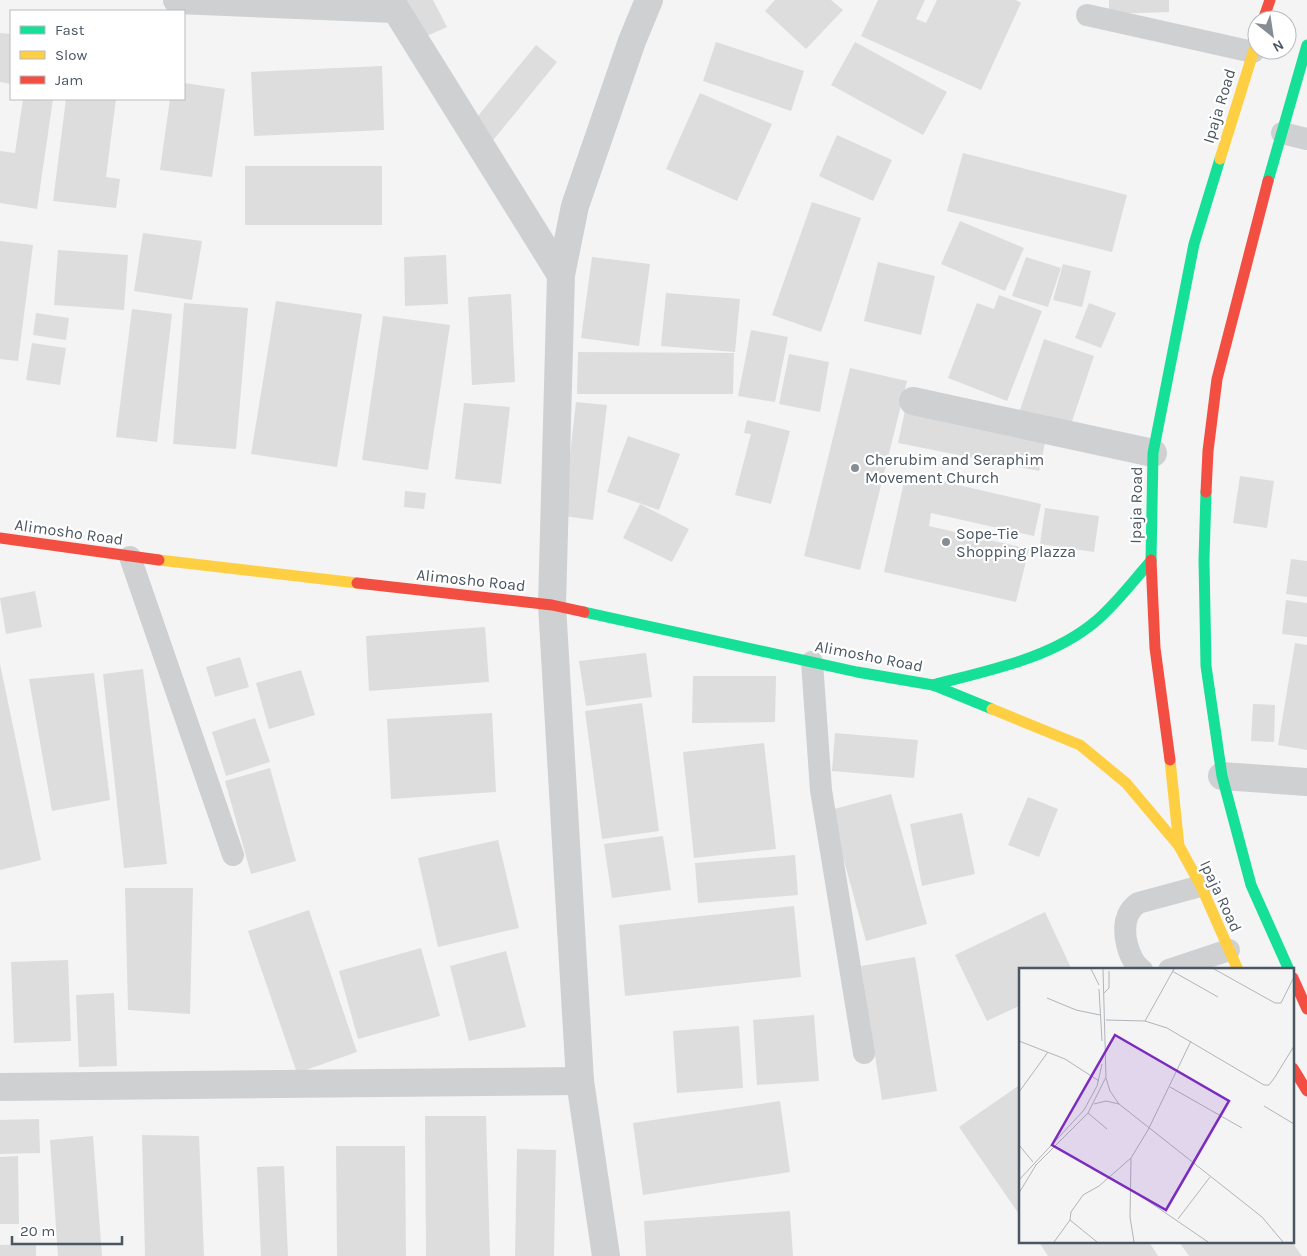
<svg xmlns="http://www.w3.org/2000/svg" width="1307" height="1256" viewBox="0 0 1307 1256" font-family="Karla,sans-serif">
<rect width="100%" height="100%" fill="#f4f4f4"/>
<g fill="#ddddde">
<polygon points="400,0 433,0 447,27 420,39"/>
<polygon points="775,0 831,0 843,10 806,49 765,11"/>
<polygon points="878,0 925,0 916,19 926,23 937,0 1016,0 1021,3 981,90 861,36"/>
<polygon points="1109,0 1169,0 1169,12 1109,14"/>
<polygon points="0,33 11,34 11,84 0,82"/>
<polygon points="716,42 804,71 791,111 703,81"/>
<polygon points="855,42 947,92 923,135 831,85"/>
<polygon points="536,45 557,62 490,144 469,127"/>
<polygon points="382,66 384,130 254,136 251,72"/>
<polygon points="184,83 225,89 212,177 160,170 170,99 184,99"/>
<polygon points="700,93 772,124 737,201 666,169"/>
<polygon points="23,99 53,99 37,209 0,203 0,151 15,153"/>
<polygon points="66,99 116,99 106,177 120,179 116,208 53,201"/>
<polygon points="837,135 892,160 873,201 819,176"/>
<polygon points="963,153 1127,195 1112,252 947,211"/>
<rect x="245" y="166" width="137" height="59"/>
<polygon points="812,202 861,218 821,332 772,315"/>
<polygon points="960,221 1024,248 1005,291 941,264"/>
<polygon points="143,233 202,241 192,300 134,291"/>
<polygon points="0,241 33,245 18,361 0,359"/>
<polygon points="58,250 128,255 124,310 54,305"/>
<polygon points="446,255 448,304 405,306 404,257"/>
<polygon points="592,257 650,264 639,346 581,338"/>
<polygon points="1026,257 1061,268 1048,307 1012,296"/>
<polygon points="878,262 935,276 921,335 864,321"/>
<polygon points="1063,264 1091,271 1082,307 1053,300"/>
<polygon points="666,293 740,299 735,352 661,346"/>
<polygon points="511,294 515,382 472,385 468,297"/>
<polygon points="999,295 1042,311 1007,401 948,378 977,303 994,309"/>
<polygon points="276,301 362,314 337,467 251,454"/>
<polygon points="184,303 248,308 236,449 173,444"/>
<polygon points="1089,303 1116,313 1101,348 1075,338"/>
<polygon points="132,309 172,314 157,442 116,437"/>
<polygon points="36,313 69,318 66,340 33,335"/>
<polygon points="383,316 450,325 428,470 362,460"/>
<polygon points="751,330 788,337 775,402 738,396"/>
<polygon points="1044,339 1094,356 1068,433 1018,416"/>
<polygon points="32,343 66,348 60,385 26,380"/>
<polygon points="578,352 734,353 733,394 577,394"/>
<polygon points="789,354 829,362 820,412 779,404"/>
<polygon points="850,368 907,381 860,570 804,556"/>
<polygon points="576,402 607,405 593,520 563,516"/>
<polygon points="464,403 510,407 501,484 455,479"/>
<polygon points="906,406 1047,434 1039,471 898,443"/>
<polygon points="747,420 790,431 771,504 735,495 751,434 744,433"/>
<polygon points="628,436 680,454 659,510 607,492"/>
<polygon points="906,473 1041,504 1034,536 931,513 929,526 1029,549 1016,602 884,572"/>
<polygon points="1240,476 1274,481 1267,528 1233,523"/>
<polygon points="405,491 426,493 424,509 404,507"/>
<polygon points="640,504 689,529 672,562 623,538"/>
<polygon points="1045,508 1099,516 1094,552 1040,544"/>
<polygon points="1291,559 1307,561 1307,597 1286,594"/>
<polygon points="35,591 42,627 6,634 0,598"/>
<polygon points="1286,600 1307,603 1307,637 1282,634"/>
<polygon points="485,627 489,682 369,691 366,636"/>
<polygon points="1295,643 1307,645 1307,750 1278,745"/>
<polygon points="646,653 652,697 586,706 579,661"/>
<polygon points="240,657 249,687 215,697 206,667"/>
<polygon points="0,664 41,860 0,870"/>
<polygon points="143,669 167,864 124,868 103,674"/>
<polygon points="301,670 315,715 269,729 256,683"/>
<polygon points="94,673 110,800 52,811 29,679"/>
<polygon points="693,676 776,676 775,722 692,723"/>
<polygon points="642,703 659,831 602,839 585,711"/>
<polygon points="1253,704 1275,705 1274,742 1251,741"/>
<polygon points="492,713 496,792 391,799 387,719"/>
<polygon points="255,718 270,762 226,776 212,732"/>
<polygon points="835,733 918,740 914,778 832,771"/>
<polygon points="764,743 776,849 694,858 683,752"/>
<polygon points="270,768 296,861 251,874 225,781"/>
<polygon points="891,794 927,924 866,941 830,810"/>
<polygon points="1028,797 1058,809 1039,857 1008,845"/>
<polygon points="962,813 975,874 922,886 910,824"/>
<polygon points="663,836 671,890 612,898 604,844"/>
<polygon points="498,840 519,928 438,947 418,858"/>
<polygon points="795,855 798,895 698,903 695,863"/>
<polygon points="125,888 193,888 190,1014 128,1010"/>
<polygon points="794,906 801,977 625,996 619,925"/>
<polygon points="309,910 357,1052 297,1073 248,931"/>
<polygon points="1045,912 1072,970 1021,970 1021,1005 987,1021 955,955"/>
<polygon points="421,948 440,1016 358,1039 339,971"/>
<polygon points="506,951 526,1027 469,1041 450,966"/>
<polygon points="915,957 937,1091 882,1100 861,966"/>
<polygon points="68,960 71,1041 14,1043 11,962"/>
<polygon points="114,993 117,1066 79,1067 76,995"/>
<polygon points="814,1015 819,1081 757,1085 753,1020"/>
<polygon points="739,1026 743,1088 677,1093 673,1031"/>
<polygon points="1021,1084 1021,1217 959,1127"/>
<polygon points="780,1101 790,1172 643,1195 633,1123"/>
<polygon points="425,1116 486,1116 490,1256 426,1256"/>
<polygon points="39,1119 40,1153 0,1154 0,1120"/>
<polygon points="142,1135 199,1136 204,1256 145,1256"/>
<polygon points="93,1136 102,1256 58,1256 50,1140"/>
<polygon points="336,1146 405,1146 406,1256 337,1256"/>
<polygon points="517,1149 556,1150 554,1256 515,1256"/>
<polygon points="18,1156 19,1224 0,1224 0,1157"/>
<polygon points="284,1166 288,1256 261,1256 257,1167"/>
<polygon points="790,1211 793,1256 646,1256 644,1221"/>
<polygon points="1039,1242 1149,1242 1158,1256 1048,1256"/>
<polygon points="1179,1242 1292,1242 1302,1256 1189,1256"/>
<polygon points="36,1244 36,1256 0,1256 0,1245"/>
</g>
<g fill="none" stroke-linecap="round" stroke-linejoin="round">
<g stroke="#ced0d2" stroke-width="22">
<polyline points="1087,15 1253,52"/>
<polyline points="1282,133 1307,139"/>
<polyline points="130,557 233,855"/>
<polyline points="812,662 821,790 864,1053"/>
<path d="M1142,970C1128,960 1121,931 1128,915C1130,910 1134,906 1138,903L1201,886"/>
<polyline points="1169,970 1229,950"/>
</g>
<g stroke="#ced0d2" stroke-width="28">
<polyline points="177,0 394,9"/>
<polyline points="390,0 561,275"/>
<polyline points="913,401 1153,453"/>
<polyline points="1222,776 1307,782"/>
<polyline points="0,1087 580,1081"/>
<polyline points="606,1256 580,1081 552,605 561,275 575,206 632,41 649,0"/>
</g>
<g stroke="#16e098" stroke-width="11">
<polyline points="1268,181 1307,45"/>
<polyline points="1206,492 1204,560 1206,666 1222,776 1251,885 1289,970"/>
<polyline points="1151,560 1153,453 1194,244 1220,159"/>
<polyline points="584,612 857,672 933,685 992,709"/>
<path d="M933,685C989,670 1051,659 1096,621C1117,603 1133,581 1151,561"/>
</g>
<g stroke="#ffcf43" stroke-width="11">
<polyline points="1220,159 1257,40"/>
<polyline points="159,560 357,583"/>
<polyline points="992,709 1080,745 1126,783 1179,846"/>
<polyline points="1170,760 1179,846 1201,886 1238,970"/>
</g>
<g stroke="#f24e42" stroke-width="11">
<polyline points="1263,20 1270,0"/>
<polyline points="1206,492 1208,451 1217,379 1268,181"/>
<polyline points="0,538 159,560"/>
<polyline points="1151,560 1155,648 1170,760"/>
<polyline points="357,583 552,605 584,612"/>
<polyline points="1293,978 1307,1009"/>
<polyline points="1293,1068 1307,1091"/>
</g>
</g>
<g fill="#868d94" stroke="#fff" stroke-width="2">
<circle cx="855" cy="468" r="5"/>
<circle cx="946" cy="542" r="5"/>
</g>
<g text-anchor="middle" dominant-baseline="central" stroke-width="4.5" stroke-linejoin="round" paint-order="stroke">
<g font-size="16" fill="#4a5661" stroke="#fff">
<text transform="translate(1219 106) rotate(-73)">Ipaja Road</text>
<text transform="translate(1136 505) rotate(-89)">Ipaja Road</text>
<text transform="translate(69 532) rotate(8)">Alimosho Road</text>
<text transform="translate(471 580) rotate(6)">Alimosho Road</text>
<text transform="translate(869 656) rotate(11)">Alimosho Road</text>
<text transform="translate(1221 896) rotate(65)">Ipaja Road</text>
</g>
<g font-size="16" fill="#4a5661" stroke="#fff" text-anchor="start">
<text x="865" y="459">Cherubim and Seraphim<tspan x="865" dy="18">Movement Church</tspan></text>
<text x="956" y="533">Sope-Tie<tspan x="956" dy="18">Shopping Plazza</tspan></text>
</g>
</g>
<g transform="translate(1019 968)">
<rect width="275" height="275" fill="#f4f4f4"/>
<path fill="none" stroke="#b0b5b9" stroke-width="1" d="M72,1L80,17M195,1L256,35H262L275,9M153,3L199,29M80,21L83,73M85,25L90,20V3M28,30L57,42L81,47M87,52L126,53L148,60L245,117H250L256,109L275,78M126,53L155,1M0,73L46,91L80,113M87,110L91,123L100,136L243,249L264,274M151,119L223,160M0,124L29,84M75,136L87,133L100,136M245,138L275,156M69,145L88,161M0,177L14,194M112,190L111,249L115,274M0,212L65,142L78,118L83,96M113,222L189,274M0,225L17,197L69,145L87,109L84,1M159,251L191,209M51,252L78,274M35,274L51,252L52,244L64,227L80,218L112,190L129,162L172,73"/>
<path fill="#7b2cbf" fill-opacity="0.15" stroke="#7b2cbf" stroke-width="2.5" d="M96,67L210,133L147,242L33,177Z"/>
<rect width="275" height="275" fill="none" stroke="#4a5661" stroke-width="2.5"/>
</g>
<rect x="10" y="10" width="175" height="90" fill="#ffffff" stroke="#b7bbc0"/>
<rect x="20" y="26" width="25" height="8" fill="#16e098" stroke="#b7bbc0"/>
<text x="55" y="35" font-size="15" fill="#4a5661">Fast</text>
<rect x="20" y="51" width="25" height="8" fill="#ffcf43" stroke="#b7bbc0"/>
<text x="55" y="60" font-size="15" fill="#4a5661">Slow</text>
<rect x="20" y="76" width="25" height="8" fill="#f24e42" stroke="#b7bbc0"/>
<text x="55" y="85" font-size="15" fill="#4a5661">Jam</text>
<g transform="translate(1272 35) rotate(150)"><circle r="24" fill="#ffffff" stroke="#b7bbc0"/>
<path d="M0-4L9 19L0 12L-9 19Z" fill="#868d94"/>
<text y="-8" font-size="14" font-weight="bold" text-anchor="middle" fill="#4a5661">N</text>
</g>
<path d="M12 1236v8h110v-8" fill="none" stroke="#4a5661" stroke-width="2.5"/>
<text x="20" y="1236" font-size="15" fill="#4a5661" stroke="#ffffff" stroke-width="4" paint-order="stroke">20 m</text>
</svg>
